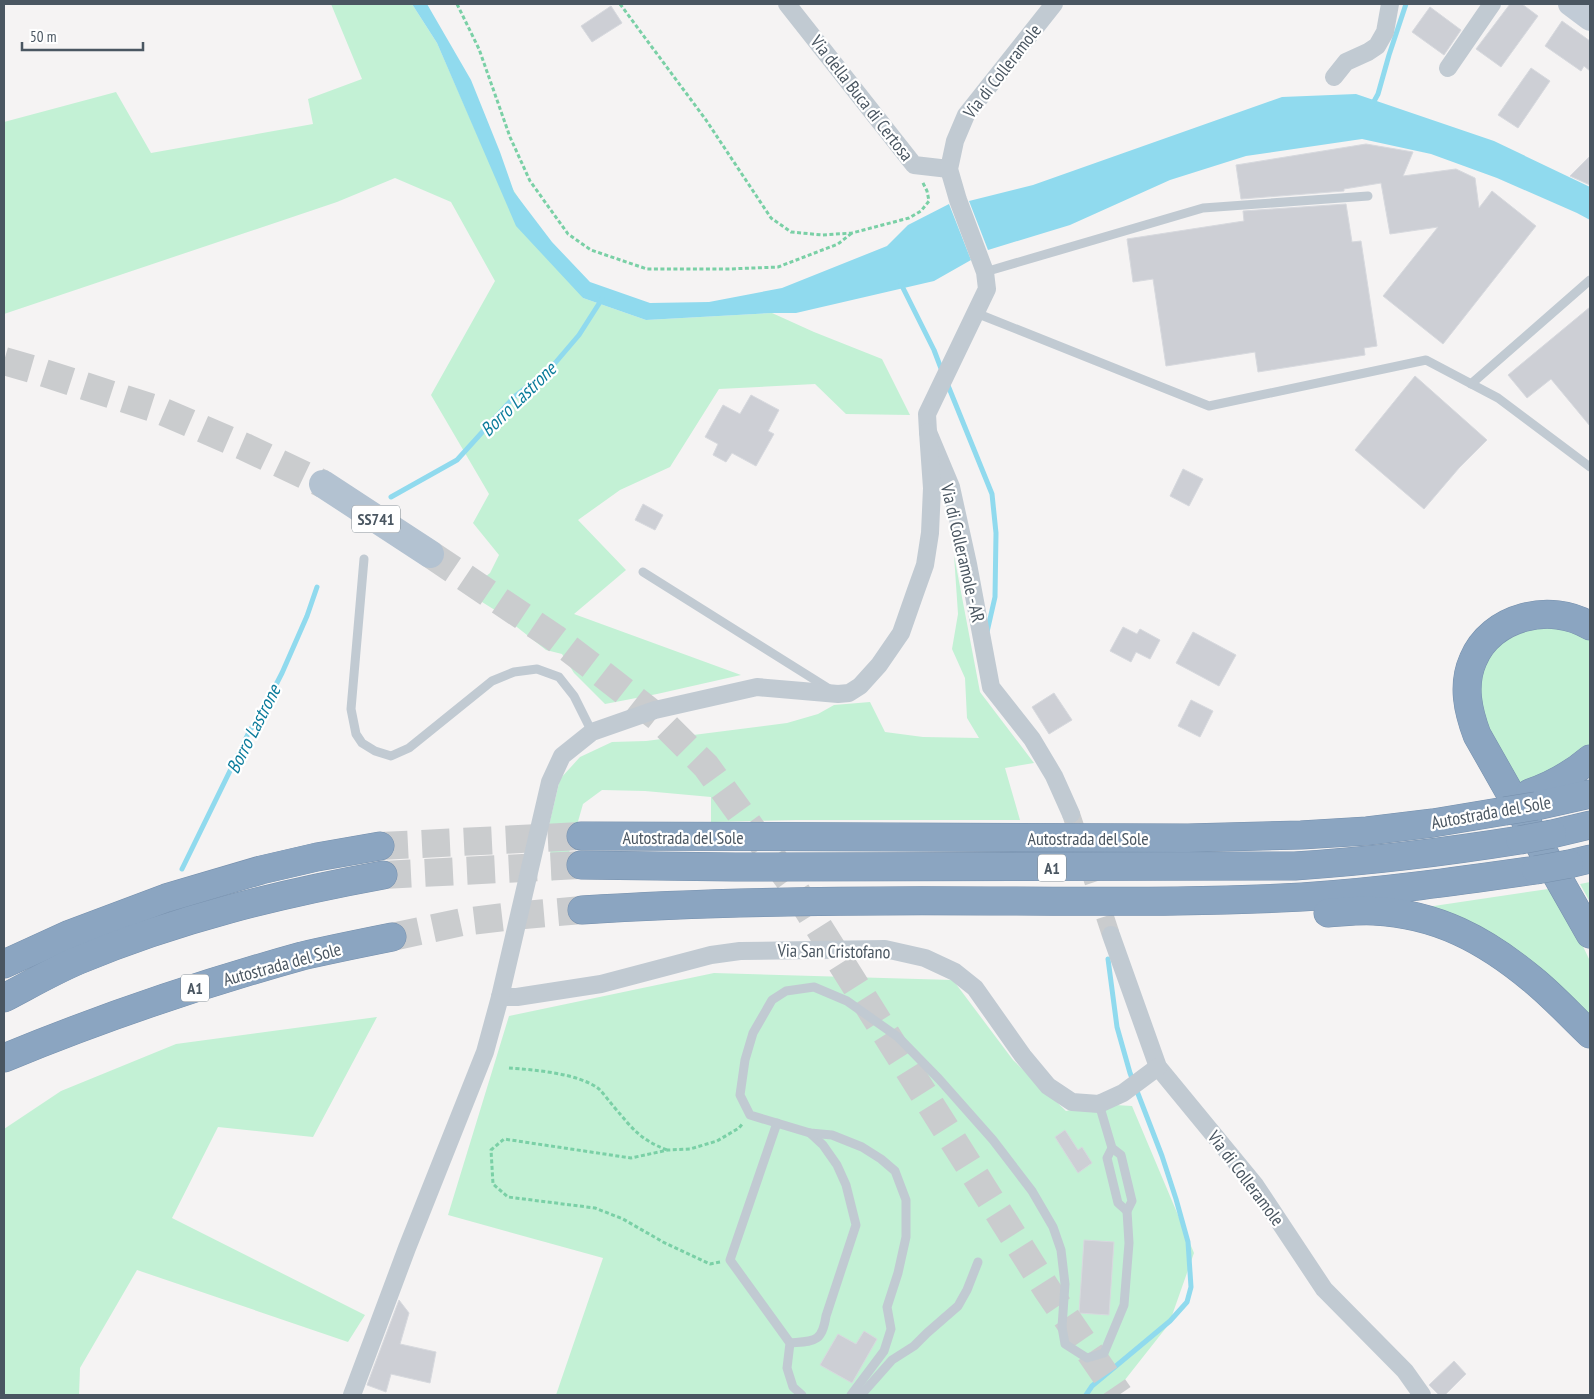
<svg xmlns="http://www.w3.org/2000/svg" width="1594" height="1399" viewBox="0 0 1594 1399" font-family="'PT Sans Narrow',sans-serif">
<rect width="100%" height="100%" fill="#f5f3f3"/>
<g fill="#c3f1d5">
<polygon points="331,4 412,4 437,43 476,132 583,298 646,320 772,313 814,332 882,359 910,415 846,414 815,384 719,389 670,467 620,490 578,520 626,570 574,614 741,675 657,694 605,704 574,673 562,654 546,650 498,612 466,592 490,573 499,555 473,523 489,494 431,395 495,281 451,202 395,178 337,202 4,314 4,122 116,92 151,153 313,124 308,99 362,79"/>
<polygon points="954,555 980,692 1034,763 1005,768 1020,820 796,820 711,822 711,797 645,791 602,790 583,804 569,853 552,881 549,825 560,779 580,757 612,742 646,741 787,723 818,714 834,705 870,702 885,732 923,737 979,738 967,718 965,678 952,649 958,614"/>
<polygon points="1545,622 1590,637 1590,751 1522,789 1477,711 1483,666 1490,654 1500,643"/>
<polygon points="1590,882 1590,902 1580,884"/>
<polygon points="1555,888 1590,961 1590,1019 1427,907"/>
<polygon points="714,973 953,980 1013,1060 1066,1111 1099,1104 1132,1106 1194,1253 1169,1324 1113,1395 556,1395 603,1258 448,1215 509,1016"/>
<polygon points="377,1017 313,1137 218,1127 172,1218 365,1315 348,1342 137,1270 80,1368 79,1395 4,1395 4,1129 61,1091 176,1044"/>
</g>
<g fill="#90daee">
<polygon points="412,4 427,4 471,80 500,152 514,192 552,242 590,282 650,303 709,302 782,288 887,246 908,225 949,204 971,260 934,281 796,313 772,313 646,320 583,298 516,226 437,43"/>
<polygon points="1356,94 1494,141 1590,187 1590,220 1577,213 1497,178 1431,154 1362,139 1246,156 1170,180 1070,225 988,250 969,201 1033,185 1282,97"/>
</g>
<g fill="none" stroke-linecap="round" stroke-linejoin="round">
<g stroke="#90daee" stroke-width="5">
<polyline points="1372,105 1378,94 1389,55 1406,4"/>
<polyline points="901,284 934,350 942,371"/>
<polyline points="947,383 992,494 996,533 995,597 987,632"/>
<polyline points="391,497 457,460 514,397 550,369 579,335 602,299"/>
<polyline points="182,869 249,732 265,706 282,673 307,616 317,587"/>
<polyline points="1086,1395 1092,1386 1170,1321 1187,1302 1191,1287 1188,1242 1176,1199 1162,1156 1130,1073 1117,1027 1108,959"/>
</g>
</g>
<g fill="#cdcfd5" stroke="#d7d9de">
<polygon points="1510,4 1522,4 1538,16 1501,67 1476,49"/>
<polygon points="611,6 622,23 592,42 581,26"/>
<polygon points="1430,7 1461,30 1444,55 1412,32"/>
<polygon points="1562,21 1590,41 1590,71 1584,66 1581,71 1545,46"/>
<polygon points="1531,68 1550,81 1518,128 1498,115"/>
<polygon points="1366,144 1413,152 1403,176 1456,169 1475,178 1479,208 1492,191 1536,226 1443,344 1383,296 1438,227 1390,234 1381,183 1344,189 1344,191 1241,199 1236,165"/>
<polygon points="1590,156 1590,185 1570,176"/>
<polygon points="1346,204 1352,242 1361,241 1377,346 1364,348 1365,355 1258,372 1255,352 1166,366 1153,279 1133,282 1127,239 1244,221 1243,211"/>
<polygon points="1590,307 1590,426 1551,379 1527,398 1508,375"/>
<polygon points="1415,376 1487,440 1459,468 1424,509 1355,450"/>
<polygon points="751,395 779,410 768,431 774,434 756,466 732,453 726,462 713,455 718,444 705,437 723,405 740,414"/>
<polygon points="1183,469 1203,479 1189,506 1170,496"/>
<polygon points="643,504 663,515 655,530 635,520"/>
<polygon points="1123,627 1137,634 1140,629 1160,640 1150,659 1136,652 1131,662 1110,651"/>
<polygon points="1193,632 1236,655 1219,686 1176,663"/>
<polygon points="1054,693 1072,720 1049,734 1032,707"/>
<polygon points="1191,700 1213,711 1200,737 1178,726"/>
<polygon points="1065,1130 1078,1150 1082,1147 1092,1163 1078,1173 1055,1137"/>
<polygon points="1084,1240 1114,1242 1109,1315 1079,1313"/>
<polygon points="399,1300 409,1313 400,1344 436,1352 430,1383 391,1374 386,1392 367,1385"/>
<polygon points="864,1331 877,1339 852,1383 820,1365 838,1334 856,1344"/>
<polygon points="1454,1361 1466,1374 1445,1395 1439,1395 1429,1385"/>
</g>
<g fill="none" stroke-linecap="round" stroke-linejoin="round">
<polyline stroke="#caccce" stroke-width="18" stroke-dasharray="18 9" stroke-linecap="butt" points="1071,814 1111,935"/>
<g stroke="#caccce" stroke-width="28" stroke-dasharray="28 14" stroke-linecap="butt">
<polyline points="4,361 35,370 159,410 245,447 323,484"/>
<polyline points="430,554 555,638 597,670 657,717 706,766 789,880 1046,1288 1119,1395"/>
</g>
<g stroke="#caccce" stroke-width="28" stroke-dasharray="28 14" stroke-linecap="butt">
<polyline points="380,846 581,836"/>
<polyline points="383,875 581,865"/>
<polyline points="392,937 462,922 513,916 582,910"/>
</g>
<defs>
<g id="highway">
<path d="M1590,626C1551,602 1491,616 1473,660C1462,685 1468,711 1477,735L1590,934"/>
<path d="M1530,793C1553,785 1571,775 1590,759"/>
<polyline points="1536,806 1590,794"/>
<polyline points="1552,834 1590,825"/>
<polyline points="581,836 1188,838 1301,835 1367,831 1433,823 1505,811"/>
<polyline points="1569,864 1590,859"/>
<path d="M581,865L735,867L1295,866C1370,861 1445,852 1520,840"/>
<path d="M582,910C718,901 854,900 990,901C1094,901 1199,903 1302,897C1381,892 1459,881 1536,870"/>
<path d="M1328,913C1344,912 1359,910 1374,911C1437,914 1485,940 1532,979C1553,996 1571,1016 1590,1034"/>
<polyline points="4,964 70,934 166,898 261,870 317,857 380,846"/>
<path d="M4,998C29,985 53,971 79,960C177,919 279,894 383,875"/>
<path d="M4,1058C101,1018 201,984 302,956C332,949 362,943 392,937"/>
</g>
</defs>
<use href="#highway" stroke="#7690ad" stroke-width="29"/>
<g stroke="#7ad0a6" stroke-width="3" stroke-dasharray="4 2.5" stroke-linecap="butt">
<polyline points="457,4 479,49 510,137 530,181 568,234 591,250 647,269 729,269 778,267 838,244 852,233"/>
<polyline points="620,4 706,120 771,218 791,232 822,235 852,233 909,218 921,211 929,201 927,191 922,181"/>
<path d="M509,1068C535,1070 578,1073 599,1089C604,1094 609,1101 614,1107C633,1129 639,1139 667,1150"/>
<polyline points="720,1262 710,1264 663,1242 623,1219 595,1208 508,1197 493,1184 491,1150 504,1139 631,1158 668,1150 690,1149 717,1141 739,1128 743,1123"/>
</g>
<g stroke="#c1cad2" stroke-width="9">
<polyline points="985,272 1203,208 1368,196"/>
<polyline points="976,313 1209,406 1426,360 1498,398 1590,467"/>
<polyline points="1471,384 1590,280"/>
<polyline points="364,559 351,709 356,734 362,743 375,751 391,756 409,748 492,681 514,672 537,669 559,677 574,696 592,732"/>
<polyline points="643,572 831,690"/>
<polyline points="777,1123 730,1260 790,1343 787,1368 793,1387 802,1395"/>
<polyline points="1112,1148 1107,1158 1118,1203 1127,1211"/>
<path d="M790,1343C814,1341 822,1343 826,1316L856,1225L846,1185L837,1165L823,1145L810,1133"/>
<polyline points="851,1395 884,1351 891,1329 887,1307 898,1273 906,1237 906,1200 895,1171 881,1159 862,1147 832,1135 810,1133 750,1115 740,1095 745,1060 753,1033 772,1000 786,991 814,987 847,1001 898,1037 939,1079 993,1140 1032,1191 1053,1227 1061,1250 1065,1284 1062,1327 1065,1344 1087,1358 1104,1353 1124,1305 1129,1243 1127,1211 1132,1201 1121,1155 1112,1148 1099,1104"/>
<polyline points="861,1395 892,1360 914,1346 927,1333 958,1306 967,1290 978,1262"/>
</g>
<g stroke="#c1cad2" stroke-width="18">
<polyline points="787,4 914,165 949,169"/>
<polyline points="1054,4 966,115 955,141 949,169 958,200 985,272 987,289 927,414 928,432 951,487 968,564 991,687 1032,739 1054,776 1071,814"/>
<polyline points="1448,68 1492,4"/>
<polyline points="1334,77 1346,62 1368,52 1377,46 1385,32 1390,4"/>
<polyline points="1111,935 1158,1067 1255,1185 1324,1289 1405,1371 1422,1395"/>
<polyline points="500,997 517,997 601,984 711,955 740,951 885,949 925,958 955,972 975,988 1023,1056 1048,1086 1072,1102 1099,1104 1123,1093 1158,1067"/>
<polyline points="352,1395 407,1248 485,1052 500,997 550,782 562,756 592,732 655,710 757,687 838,694 849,693 860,686 879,665 901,633 915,593 925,565 930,533 932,488 928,432"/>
</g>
<polyline stroke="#c1cbd6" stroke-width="24" points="1570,4 1590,19"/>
<polyline stroke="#b3c2d1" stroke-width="28" points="323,484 430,554"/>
<use href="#highway" stroke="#8ba5c1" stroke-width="28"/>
<defs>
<g id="highway-bridge">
<polyline points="1505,811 1536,806"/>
<polyline points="1520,840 1552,834"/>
<polyline points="1536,870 1569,864"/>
</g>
</defs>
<use href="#highway-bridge" stroke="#7690ad" stroke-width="29" stroke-linecap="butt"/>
<use href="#highway-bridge" stroke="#8ba5c1" stroke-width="28"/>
</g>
<g text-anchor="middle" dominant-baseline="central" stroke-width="4.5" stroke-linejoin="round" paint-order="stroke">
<g fill="#fff" stroke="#808990" stroke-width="1">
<rect x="352" y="505.5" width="48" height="27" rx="4"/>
<rect x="1038" y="854.5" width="28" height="27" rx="4"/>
<rect x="181" y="974.5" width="28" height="27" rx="4"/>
</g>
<g font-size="16" font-weight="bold" fill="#4a5661">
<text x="376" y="519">SS741</text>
<text x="1052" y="868">A1</text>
<text x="195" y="988">A1</text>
</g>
<g font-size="18" fill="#4a5661" stroke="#fff">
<text transform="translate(1002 71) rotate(-52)">Via di Colleramole</text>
<text transform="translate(862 98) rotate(52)">Via della Buca di Certosa</text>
<text transform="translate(963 553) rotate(77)">Via di Colleramole - AR</text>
<text transform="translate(1491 812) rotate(-10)">Autostrada del Sole</text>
<text x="683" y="837">Autostrada del Sole</text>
<text x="1088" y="838">Autostrada del Sole</text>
<text transform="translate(834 951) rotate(1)">Via San Cristofano</text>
<text transform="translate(282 964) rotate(-15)">Autostrada del Sole</text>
<text transform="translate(1246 1178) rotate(53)">Via di Colleramole</text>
</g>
<g font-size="19" font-style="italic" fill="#0c7c9b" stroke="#fff">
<text transform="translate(518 399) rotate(-44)">Borro Lastrone</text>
<text transform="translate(253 729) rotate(-63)">Borro Lastrone</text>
</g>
</g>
<rect width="1594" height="1399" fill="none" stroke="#4a5661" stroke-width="10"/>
<path d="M22 42v8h121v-8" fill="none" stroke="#4a5661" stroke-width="2.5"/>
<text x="30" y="42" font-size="15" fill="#4a5661" stroke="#ffffff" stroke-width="4" paint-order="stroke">50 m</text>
</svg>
